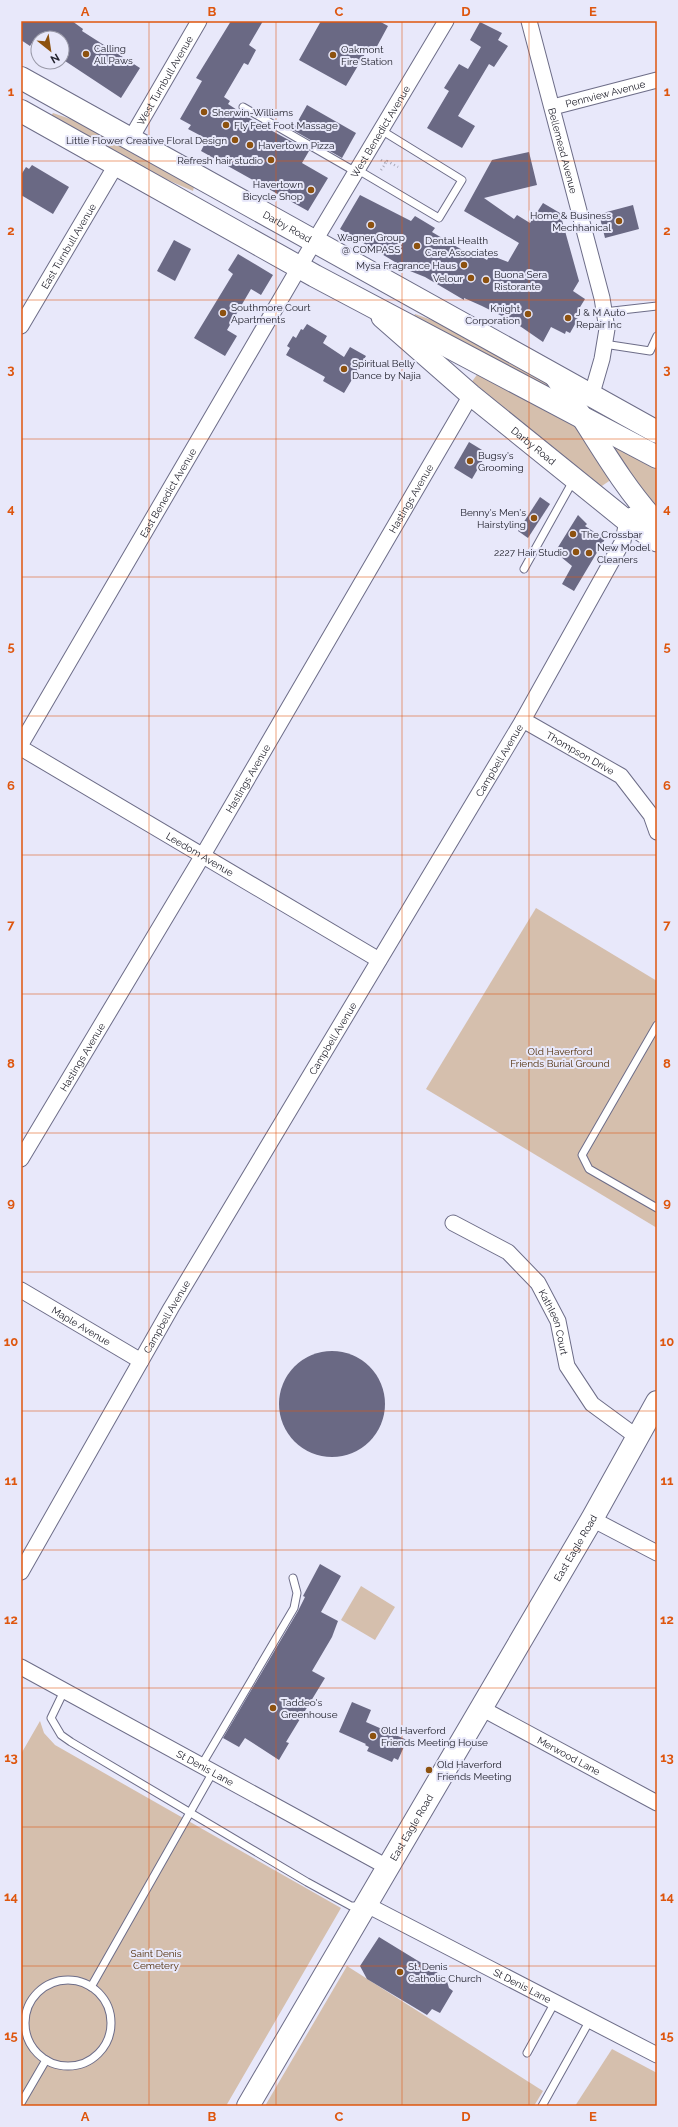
<svg xmlns="http://www.w3.org/2000/svg" width="678" height="2127" viewBox="0 0 678 2127" font-family="Raleway,sans-serif">
<rect width="100%" height="100%" fill="#e8e8fa"/>
<g fill="#d5bfad">
<polygon points="53,113 88,125 194,187 193,191 163,178 51,116"/>
<polygon points="415,314 440,323 551,385 559,394 413,318"/>
<polygon points="481,369 578,422 612,479 599,488 471,383"/>
<polygon points="610,443 657,466 657,507 655,509"/>
<polygon points="536,908 657,981 657,1228 426,1089"/>
<polygon points="361,1586 395,1607 375,1640 341,1620"/>
<polygon points="40,1721 44,1733 55,1745 341,1908 226,2106 21,2106 21,1754"/>
<polygon points="347,1966 543,2091 534,2106 265,2106"/>
<polygon points="612,2049 657,2073 657,2106 575,2106"/>
</g>
<g fill="#6a6984">
<polygon points="21,21 72,21 83,29 82,31 140,68 121,98 62,59 62,38 35,38 30,46 21,40"/>
<polygon points="231,21 263,21 249,45 256,50 248,65 244,63 224,97 230,101 228,104 254,121 309,151 302,163 328,178 308,211 201,151 207,139 188,129 191,125 180,119 202,81 196,78"/>
<polygon points="321,21 379,21 388,26 375,50 369,47 346,86 299,60"/>
<polygon points="480,22 502,33 498,40 508,46 494,67 489,64 458,116 475,126 462,148 427,128 449,91 444,88 459,64 468,69 481,47 470,40"/>
<polygon points="307,105 356,133 342,158 293,130"/>
<polygon points="529,152 537,185 484,198 514,219 517,215 530,223 543,203 560,213 579,281 573,291 585,299 574,317 578,319 570,333 566,331 565,334 551,327 543,342 514,322 482,306 464,298 464,300 425,277 410,271 340,229 360,195 411,221 415,216 435,228 432,232 469,254 471,251 487,260 490,255 508,262 519,243 464,211 492,160"/>
<polygon points="32,165 69,187 53,214 21,195 21,175 26,167 29,169"/>
<polygon points="633,205 639,229 605,238 599,214"/>
<polygon points="174,240 191,249 175,281 157,271"/>
<polygon points="238,254 273,275 261,295 251,289 227,330 237,336 225,356 194,338 233,274 228,270"/>
<polygon points="307,324 327,336 323,343 344,357 350,347 366,356 344,393 323,381 325,377 286,355 290,348 287,346 293,336 296,338 301,329 303,330"/>
<polygon points="469,442 487,453 472,479 454,468"/>
<polygon points="540,497 550,504 528,538 518,531"/>
<polygon points="578,515 587,524 585,526 605,539 574,591 562,584 572,566 555,552"/>
<circle cx="332" cy="1404" r="53"/>
<polygon points="320,1564 341,1576 321,1612 338,1621 332,1637 312,1671 325,1678 286,1742 289,1743 279,1760 245,1738 239,1747 223,1738 298,1611 305,1597 303,1596"/>
<polygon points="352,1702 371,1710 366,1722 407,1740 398,1760 394,1758 392,1762 367,1751 369,1747 365,1745 366,1744 339,1732"/>
<polygon points="379,1937 446,1978 449,1988 453,1991 440,2013 432,2009 427,2015 367,1979 360,1966"/>
</g>
<g fill="none" stroke-linecap="round" stroke-linejoin="round">
<defs>
<g id="lane">
<polyline points="243,107 356,172"/>
<polyline points="358,170 439,218 462,180 381,130"/>
<polyline points="604,312 657,306"/>
<polyline points="604,344 650,351 657,336"/>
<polyline points="524,569 573,481"/>
<polyline points="657,1025 582,1155 589,1169 657,1208"/>
<polyline points="64,1691 51,1718 61,1735 71,1742 307,1882 351,1906 361,1906"/>
<polyline points="201,1766 294,1608 297,1593 293,1578"/>
<circle cx="68" cy="2023" r="43"/>
<polyline points="91,1987 213,1772"/>
<polyline points="527,2053 555,2002"/>
<polyline points="21,2103 46,2060"/>
<polyline points="542,2106 590,2020"/>
</g>
<g id="street">
<path id="s1" d="M529,21L602,298L607,329L602,359L591,397"/>
<path id="s2" d="M553,107L657,80"/>
<path id="s3" d="M130,140L199,21"/>
<path id="s4" d="M21,326L116,165"/>
<path id="s5" d="M523,720L621,776L651,815L657,832"/>
<path id="s6" d="M21,744L314,242L446,21"/>
<path id="s7" d="M21,748L379,960"/>
<path id="s8" d="M21,1159L203,855L471,395"/>
<path id="s9" d="M453,1223L508,1252L538,1283L558,1321L567,1366L592,1404L637,1437"/>
<path id="s10" d="M21,1290L141,1361"/>
<polyline points="592,1519 657,1553"/>
<path id="s11" d="M21,1572L171,1308L523,720L623,541L627,521L632,515"/>
<path id="s12" d="M21,1667L389,1868"/>
<path id="s13" d="M481,1708L657,1803"/>
<path id="s14" d="M367,1905L657,2055"/>
</g>
<g id="secondary">
<path id="s15" d="M382,317L471,395L627,521L657,541"/>
<path d="M554,375C589,424 616,479 657,523"/>
</g>
<g id="primary">
<path id="s16" d="M21,78L657,432"/>
<polyline points="21,111 315,276 657,457"/>
<path id="s17" d="M248,2106L592,1519L657,1402"/>
</g>
</defs>
<use href="#lane" stroke="#6d6d88" stroke-width="9"/>
<use href="#street" stroke="#6d6d88" stroke-width="17"/>
<use href="#secondary" stroke="#6d6d88" stroke-width="23"/>
<use href="#primary" stroke="#6d6d88" stroke-width="24"/>
<g stroke="#a5a5b5" stroke-width="2.5" stroke-dasharray="1 3" stroke-linecap="butt">
<polyline points="381,160 386,163 387,161 398,167"/>
<polyline points="381,170 386,163"/>
</g>
<use href="#lane" stroke="#fff" stroke-width="7"/>
<use href="#street" stroke="#fff" stroke-width="15"/>
<use href="#secondary" stroke="#fff" stroke-width="21"/>
<use href="#primary" stroke="#fff" stroke-width="22"/>
</g>
<path fill="none" stroke="#de560e" stroke-width="1" stroke-opacity="0.55" d="M149,21V2106M276,21V2106M402,21V2106M529,21V2106M21,161H657M21,300H657M21,439H657M21,577H657M21,716H657M21,855H657M21,994H657M21,1133H657M21,1272H657M21,1411H657M21,1550H657M21,1688H657M21,1827H657M21,1966H657"/>
<g fill="#8d520f" stroke="#e8e8fa" stroke-width="1.5">
<circle cx="86" cy="54" r="4"/>
<circle cx="333" cy="55" r="4"/>
<circle cx="204" cy="112" r="4"/>
<circle cx="226" cy="125" r="4"/>
<circle cx="235" cy="140" r="4"/>
<circle cx="250" cy="145" r="4"/>
<circle cx="271" cy="160" r="4"/>
<circle cx="311" cy="190" r="4"/>
<circle cx="619" cy="221" r="4"/>
<circle cx="371" cy="225" r="4"/>
<circle cx="417" cy="246" r="4"/>
<circle cx="464" cy="265" r="4"/>
<circle cx="471" cy="278" r="4"/>
<circle cx="486" cy="280" r="4"/>
<circle cx="223" cy="313" r="4"/>
<circle cx="528" cy="314" r="4"/>
<circle cx="568" cy="318" r="4"/>
<circle cx="344" cy="369" r="4"/>
<circle cx="470" cy="461" r="4"/>
<circle cx="534" cy="518" r="4"/>
<circle cx="573" cy="534" r="4"/>
<circle cx="576" cy="552" r="4"/>
<circle cx="589" cy="553" r="4"/>
<circle cx="273" cy="1708" r="4"/>
<circle cx="373" cy="1736" r="4"/>
<circle cx="429" cy="1770" r="4"/>
<circle cx="400" cy="1972" r="4"/>
</g>
<g text-anchor="middle" dominant-baseline="central" stroke-width="4" stroke-linejoin="round" paint-order="stroke">
<g font-size="10" fill="#23232e" stroke="#e8e8fa" text-anchor="start">
<text x="94" y="48">Calling<tspan x="94" dy="12">All Paws</tspan></text>
<text x="341" y="49">Oakmont<tspan x="341" dy="12">Fire Station</tspan></text>
<text x="212" y="112">Sherwin-Williams</text>
<text x="234" y="125">Fly Feet Foot Massage</text>
<text x="227" y="140" text-anchor="end">Little Flower Creative Floral Design</text>
<text x="258" y="145">Havertown Pizza</text>
<text x="263" y="160" text-anchor="end">Refresh hair studio</text>
<text x="303" y="184" text-anchor="end">Havertown<tspan x="303" dy="12">Bicycle Shop</tspan></text>
<text x="611" y="215" text-anchor="end">Home &amp; Business<tspan x="611" dy="12">Mechhanical</tspan></text>
<text x="371" y="237" text-anchor="middle">Wagner Group<tspan x="371" dy="12">@ COMPASS</tspan></text>
<text x="425" y="240">Dental Health<tspan x="425" dy="12">Care Associates</tspan></text>
<text x="456" y="265" text-anchor="end">Mysa Fragrance Haus</text>
<text x="494" y="274">Buona Sera<tspan x="494" dy="12">Ristorante</tspan></text>
<text x="463" y="278" text-anchor="end">Velour</text>
<text x="231" y="307">Southmore Court<tspan x="231" dy="12">Apartments</tspan></text>
<text x="520" y="308" text-anchor="end">Knight<tspan x="520" dy="12">Corporation</tspan></text>
<text x="576" y="312">J &amp; M Auto<tspan x="576" dy="12">Repair Inc</tspan></text>
<text x="352" y="363">Spiritual Belly<tspan x="352" dy="12">Dance by Najia</tspan></text>
<text x="478" y="455">Bugsy's<tspan x="478" dy="12">Grooming</tspan></text>
<text x="526" y="512" text-anchor="end">Benny's Men's<tspan x="526" dy="12">Hairstyling</tspan></text>
<text x="581" y="534">The Crossbar</text>
<text x="597" y="547">New Model<tspan x="597" dy="12">Cleaners</tspan></text>
<text x="568" y="552" text-anchor="end">2227 Hair Studio</text>
<text x="281" y="1702">Taddeo's<tspan x="281" dy="12">Greenhouse</tspan></text>
<text x="381" y="1730">Old Haverford<tspan x="381" dy="12">Friends Meeting House</tspan></text>
<text x="437" y="1764">Old Haverford<tspan x="437" dy="12">Friends Meeting</tspan></text>
<text x="408" y="1966">St. Denis<tspan x="408" dy="12">Catholic Church</tspan></text>
</g>
<g font-size="10" fill="#23232e" stroke="#e8e8fa">
<text stroke="none"><textPath href="#s3" startOffset="69">West Turnbull Avenue</textPath></text>
<text stroke="none"><textPath href="#s2" startOffset="54">Pennview Avenue</textPath></text>
<text stroke="none"><textPath href="#s6" startOffset="710">West Benedict Avenue</textPath></text>
<text stroke="none"><textPath href="#s1" startOffset="134">Bellemead Avenue</textPath></text>
<text stroke="none"><textPath href="#s16" startOffset="305">Darby Road</textPath></text>
<text stroke="none"><textPath href="#s4" startOffset="93">East Turnbull Avenue</textPath></text>
<text stroke="none"><textPath href="#s15" startOffset="199">Darby Road</textPath></text>
<text stroke="none"><textPath href="#s6" startOffset="291">East Benedict Avenue</textPath></text>
<text stroke="none"><textPath href="#s8" startOffset="767">Hastings Avenue</textPath></text>
<text stroke="none"><textPath href="#s5" startOffset="66">Thompson Drive</textPath></text>
<text stroke="none"><textPath href="#s11" startOffset="942">Campbell Avenue</textPath></text>
<text stroke="none"><textPath href="#s8" startOffset="443">Hastings Avenue</textPath></text>
<text stroke="none"><textPath href="#s7" startOffset="208">Leedom Avenue</textPath></text>
<text stroke="none"><textPath href="#s11" startOffset="618">Campbell Avenue</textPath></text>
<text stroke="none"><textPath href="#s8" startOffset="119">Hastings Avenue</textPath></text>
<text stroke="none"><textPath href="#s11" startOffset="294">Campbell Avenue</textPath></text>
<text stroke="none"><textPath href="#s9" startOffset="148">Kathleen Court</textPath></text>
<text stroke="none"><textPath href="#s10" startOffset="70">Maple Avenue</textPath></text>
<text stroke="none"><textPath href="#s17" startOffset="647">East Eagle Road</textPath></text>
<text stroke="none"><textPath href="#s13" startOffset="100">Merwood Lane</textPath></text>
<text stroke="none"><textPath href="#s12" startOffset="210">St Denis Lane</textPath></text>
<text stroke="none"><textPath href="#s17" startOffset="323">East Eagle Road</textPath></text>
<text stroke="none"><textPath href="#s14" startOffset="175">St Denis Lane</textPath></text>
</g>
<g font-size="10" fill="#512e09" stroke="#e8e8fa">
<text x="560" y="1051">Old Haverford<tspan x="560" dy="12">Friends Burial Ground</tspan></text>
<text x="156" y="1953">Saint Denis<tspan x="156" dy="12">Cemetery</tspan></text>
</g>
</g>
<rect width="678" height="2127" fill="none" stroke="#e8e8fa" stroke-width="44"/>
<g transform="translate(50 50) rotate(150)"><circle r="19" fill="#e8e8fa" stroke="#9999a8"/>
<path d="M0-3L7 15L0 10L-7 15Z" fill="#8d520f"/>
<text y="-6" font-size="11" font-weight="bold" text-anchor="middle" fill="#23232e">N</text>
</g>
<rect x="22" y="22" width="634" height="2083" fill="none" stroke="#de560e" stroke-width="1.5"/>
<g font-size="13" text-anchor="middle" font-weight="bold" fill="#de560e">
<text x="85" y="16">A</text>
<text x="212" y="16">B</text>
<text x="339" y="16">C</text>
<text x="466" y="16">D</text>
<text x="593" y="16">E</text>
<text x="11" y="96">1</text>
<text x="667" y="96">1</text>
<text x="11" y="235">2</text>
<text x="667" y="235">2</text>
<text x="11" y="374">3</text>
<text x="667" y="374">3</text>
<text x="11" y="513">4</text>
<text x="667" y="513">4</text>
<text x="11" y="651">5</text>
<text x="667" y="651">5</text>
<text x="11" y="790">6</text>
<text x="667" y="790">6</text>
<text x="11" y="929">7</text>
<text x="667" y="929">7</text>
<text x="11" y="1068">8</text>
<text x="667" y="1068">8</text>
<text x="11" y="1207">9</text>
<text x="667" y="1207">9</text>
<text x="11" y="1346">10</text>
<text x="667" y="1346">10</text>
<text x="11" y="1485">11</text>
<text x="667" y="1485">11</text>
<text x="11" y="1624">12</text>
<text x="667" y="1624">12</text>
<text x="11" y="1762">13</text>
<text x="667" y="1762">13</text>
<text x="11" y="1901">14</text>
<text x="667" y="1901">14</text>
<text x="11" y="2040">15</text>
<text x="667" y="2040">15</text>
<text x="85" y="2121">A</text>
<text x="212" y="2121">B</text>
<text x="339" y="2121">C</text>
<text x="466" y="2121">D</text>
<text x="593" y="2121">E</text>
</g>
</svg>
